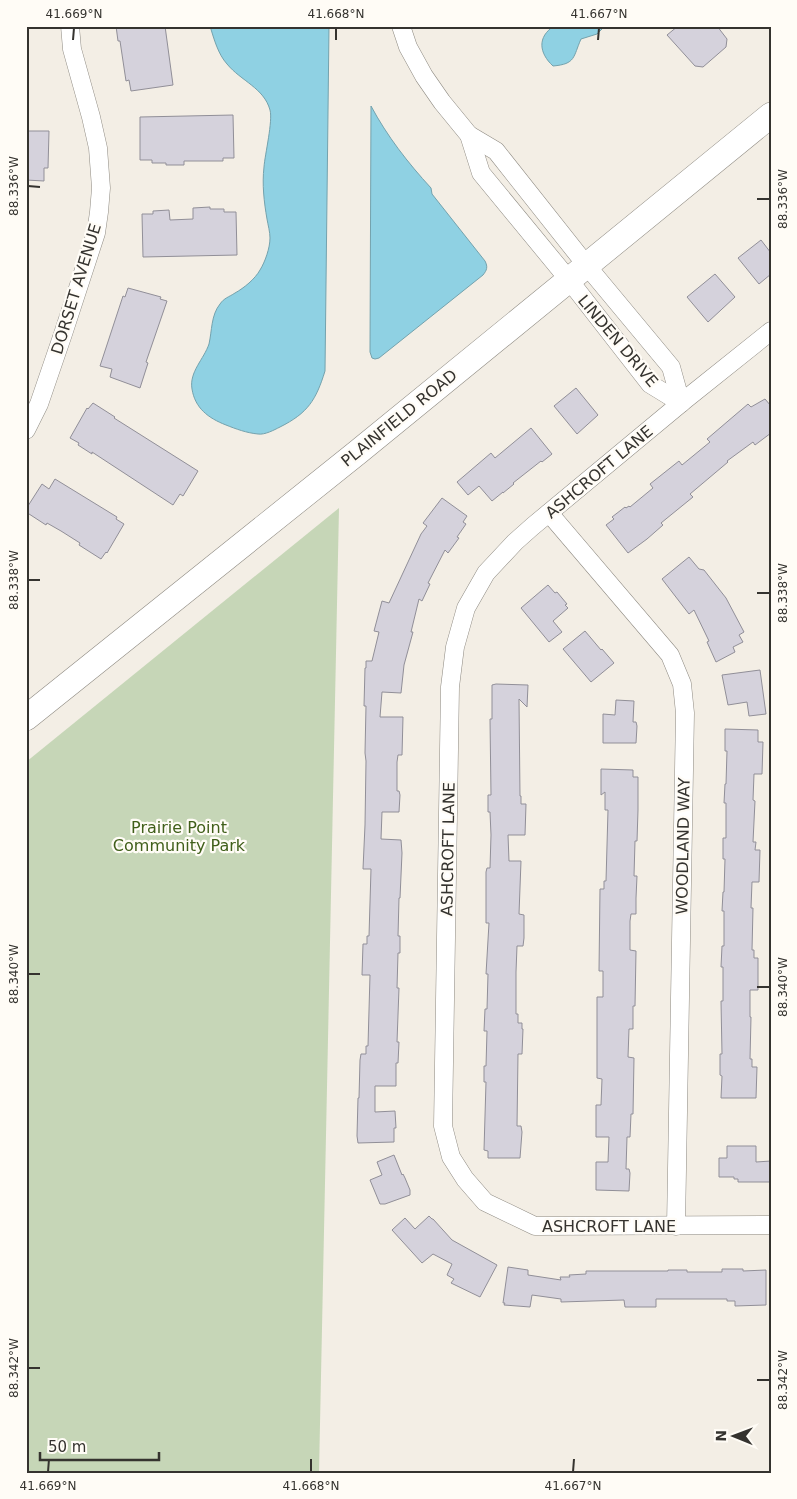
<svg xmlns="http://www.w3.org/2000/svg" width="797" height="1499" viewBox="0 0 797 1499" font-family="'DejaVu Sans',sans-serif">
<rect width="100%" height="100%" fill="#f3eee5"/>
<polygon fill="#c6d6b7" points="339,508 319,1473 26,1473 26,762"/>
<g fill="#8fd1e3" stroke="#74a2ad">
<path d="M210,26H329L325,371C316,400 308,413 280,427C274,430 265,435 258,434C247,433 236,429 226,425C208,418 195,408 192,389C189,372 204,359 209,344C212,331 211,315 220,304C224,298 229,297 235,293C244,288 255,279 260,270C265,262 270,248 270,238C270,232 268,225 267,219C264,202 262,184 264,167C265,154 273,121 270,110C264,88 241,81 227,64C218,54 214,39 210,26Z"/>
<path d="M554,26H605L597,34L581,39C573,57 576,64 553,66C539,53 537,37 554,26Z"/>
<path d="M371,106C387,136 408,163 431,188L432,194L485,261C488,267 487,270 483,275L379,358L375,359L372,358L370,352Z"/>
</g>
<g fill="#d5d2dc" stroke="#918f98">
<polygon points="116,26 165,26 173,85 131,91 129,80 126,81 120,41 118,41"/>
<polygon points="678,26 717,26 727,39 726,47 703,67 695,66 667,35"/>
<polygon points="233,115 234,158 223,158 223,161 184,161 184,165 166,165 166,163 152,163 152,160 140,160 140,117"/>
<polygon points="26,131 49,131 48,168 44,168 44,181 26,180"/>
<polygon points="210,207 210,209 224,209 224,212 236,212 237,255 143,257 142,214 153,214 153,211 169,210 170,220 193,219 193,208"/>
<polygon points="761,240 771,253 771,274 759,284 738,258"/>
<polygon points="715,274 735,297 708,322 687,297"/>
<polygon points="128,288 161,297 160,299 167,301 146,362 148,363 140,388 110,377 112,369 100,366 123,296 125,297"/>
<polygon points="576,388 598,415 577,434 554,406"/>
<polygon points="765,399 771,406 771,433 755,445 753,442 727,461 728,462 690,494 693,497 661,523 663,525 647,539 628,553 606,525 614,519 612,517 625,507 626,508 629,506 630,507 653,488 650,484 679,461 682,465 710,442 707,439 748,404 751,407"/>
<polygon points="93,403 115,417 114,418 198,471 183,496 180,494 173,505 92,452 92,454 78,445 79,443 70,438 87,408 88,409"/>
<polygon points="531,428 552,454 542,462 541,461 513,483 514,484 503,493 503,492 492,501 479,486 468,495 457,482 491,453 495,458"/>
<polygon points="55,479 117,517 116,519 124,524 107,553 106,552 101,559 79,545 80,543 61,531 47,523 46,525 26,512 26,509 42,484 49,489"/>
<polygon points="442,498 467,516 463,522 466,524 457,537 459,538 448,553 445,550 428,583 430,584 422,601 419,599 411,632 413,632 404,665 401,693 382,692 380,717 403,717 402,755 398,755 397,762 397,791 399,791 400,795 399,812 382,812 381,839 401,840 402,853 400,898 399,898 398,936 400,936 400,953 398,953 397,988 399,988 397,1042 399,1042 398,1063 396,1063 396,1086 375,1086 375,1112 395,1111 396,1128 394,1128 394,1142 358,1143 357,1136 358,1098 359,1098 360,1060 361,1054 366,1054 366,1046 368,1046 370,975 362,975 363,944 367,944 367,936 369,936 371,869 363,869 365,825 366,761 365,753 366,706 364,706 365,668 366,668 366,661 372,661 379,632 374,631 382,601 389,603 421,534 427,526 423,523"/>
<polygon points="689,557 699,569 704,570 726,598 744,632 739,635 743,642 733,647 735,652 716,662 707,642 709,641 694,610 689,614 662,579"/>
<polygon points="548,585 555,593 557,592 567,604 565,605 568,608 553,621 562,632 549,642 521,608"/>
<polygon points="585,631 601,650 602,649 614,663 591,682 563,649"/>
<polygon points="760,670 766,714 749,716 747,702 728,705 722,675"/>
<polygon points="496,684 528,685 527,707 519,699 520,796 521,796 521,804 526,804 525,835 508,835 509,861 521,861 519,914 524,915 524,938 523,946 517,946 516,972 516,1014 518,1014 518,1023 522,1023 522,1029 523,1029 522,1054 518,1054 517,1126 521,1126 522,1132 520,1158 488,1158 488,1151 484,1150 486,1082 484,1082 484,1066 486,1066 487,1031 484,1031 485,1009 487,1009 488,974 486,974 489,923 486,923 486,872 487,868 490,868 491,835 490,812 488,812 488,795 491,795 490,719 492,719 492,685"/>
<polygon points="616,700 634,701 633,722 636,722 637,726 636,743 603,743 603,714 615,715"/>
<polygon points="725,729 758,730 758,742 763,742 762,774 754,774 753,800 755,801 753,842 756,842 755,850 760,850 759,882 752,882 751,908 753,908 752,950 754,950 754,958 758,958 758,990 750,990 750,1017 751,1017 750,1059 752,1059 752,1067 757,1067 756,1098 721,1098 722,1076 720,1075 720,1054 722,1054 721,1001 723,1001 723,967 721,967 722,946 724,946 724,911 722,911 723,892 724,892 725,859 723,859 723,838 726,838 726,803 724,803 725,784 726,784 727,751 725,751"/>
<polygon points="601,769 633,770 633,777 638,777 638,810 637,841 635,841 634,876 637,876 636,898 636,914 631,914 630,921 630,950 636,951 635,1006 633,1006 633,1029 629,1029 628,1057 634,1058 633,1114 631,1114 630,1137 627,1137 626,1169 629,1169 630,1173 629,1191 596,1190 596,1162 608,1162 609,1137 596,1137 596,1105 601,1105 602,1079 597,1078 597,997 603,997 603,971 599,971 600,889 604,889 604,881 606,881 608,810 605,810 605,792 601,795"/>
<polygon points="727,1146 756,1146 756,1162 771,1161 771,1182 738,1182 738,1179 734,1179 734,1177 719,1177 719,1158 727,1158"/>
<polygon points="394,1155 402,1175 403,1174 405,1178 410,1190 410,1195 385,1204 380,1204 370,1180 382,1175 377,1162"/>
<polygon points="429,1216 432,1219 433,1219 452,1240 497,1265 480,1297 451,1283 454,1279 447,1275 452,1264 433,1254 422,1263 392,1230 405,1218 415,1229"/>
<polygon points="508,1267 528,1270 528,1275 561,1280 560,1277 570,1277 569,1275 586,1274 586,1271 668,1271 668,1270 687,1270 687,1272 722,1272 722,1269 743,1269 743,1271 766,1270 766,1305 735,1306 735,1301 727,1301 727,1299 656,1299 656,1307 625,1307 624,1300 561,1302 561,1299 532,1295 530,1307 504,1305 505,1303 503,1303"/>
</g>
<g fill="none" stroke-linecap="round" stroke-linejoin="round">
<defs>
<g id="street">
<polyline points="401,26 408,47 424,76 442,102 469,135 481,173 569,280 650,384 681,403"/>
<polyline points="469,135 496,151 587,266 671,367 681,403"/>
<polyline points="771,331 686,399 533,526 515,542 486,573 466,608 455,647 450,687 443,1126 451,1157 465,1179 485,1202 535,1226 771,1225"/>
<polyline points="26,430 39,404 63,334 96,233 99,212 101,188 98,148 91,117 72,49 70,26"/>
<polyline points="549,513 670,655 682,684 685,713 676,1226"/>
</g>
<polyline id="secondary" points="26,718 358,452 771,115"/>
</defs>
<use href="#street" stroke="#8e8a82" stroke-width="19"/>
<use href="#secondary" stroke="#8e8a82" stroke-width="26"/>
<use href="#street" stroke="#fff" stroke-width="18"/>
<use href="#secondary" stroke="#fff" stroke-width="25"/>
</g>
<path fill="none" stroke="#35332f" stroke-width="2" d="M73,40L74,28M336,40V28M598,40L599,28M28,186L40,187M757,199H770M28,580H40M757,593H770M28,974H40M757,987H770M28,1368H40M757,1380H770M48,1472L49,1459M311,1472V1459M573,1472L574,1459"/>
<g text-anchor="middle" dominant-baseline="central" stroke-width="4.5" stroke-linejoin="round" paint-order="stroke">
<g font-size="16" fill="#35332f" stroke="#fffcf6">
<text transform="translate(76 289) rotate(-73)">DORSET AVENUE</text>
<text transform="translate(618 341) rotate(50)">LINDEN DRIVE</text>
<text transform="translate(399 418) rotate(-39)">PLAINFIELD ROAD</text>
<text transform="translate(599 472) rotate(-40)">ASHCROFT LANE</text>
<text transform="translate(683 846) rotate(-89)">WOODLAND WAY</text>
<text transform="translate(448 849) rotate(-89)">ASHCROFT LANE</text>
<text x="609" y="1226">ASHCROFT LANE</text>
</g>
<g font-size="16" fill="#405f1a" stroke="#fffcf6">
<text x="179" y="827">Prairie Point<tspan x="179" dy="18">Community Park</tspan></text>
</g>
</g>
<rect width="797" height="1499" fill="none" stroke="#fffcf6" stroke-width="55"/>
<g transform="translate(734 1436) rotate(271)" stroke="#fffcf6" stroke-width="4" paint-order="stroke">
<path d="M0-4L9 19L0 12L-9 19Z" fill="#35332f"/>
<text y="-8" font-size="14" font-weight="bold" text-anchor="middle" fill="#35332f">N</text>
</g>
<path d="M40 1452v8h119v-8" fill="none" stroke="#35332f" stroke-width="2.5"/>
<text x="48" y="1452" font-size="15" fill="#35332f" stroke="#fffcf6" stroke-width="4" paint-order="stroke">50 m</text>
<rect x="28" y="28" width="742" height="1444" fill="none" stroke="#35332f" stroke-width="2"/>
<g font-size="12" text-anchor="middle" fill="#35332f">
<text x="74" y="18">41.669°N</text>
<text x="336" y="18">41.668°N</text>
<text x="599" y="18">41.667°N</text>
<text transform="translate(14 186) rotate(-90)" y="4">88.336°W</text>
<text transform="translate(783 199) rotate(-90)" y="4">88.336°W</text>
<text transform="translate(14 580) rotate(-90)" y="4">88.338°W</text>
<text transform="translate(783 593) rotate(-90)" y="4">88.338°W</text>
<text transform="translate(14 974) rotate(-90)" y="4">88.340°W</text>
<text transform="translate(783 987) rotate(-90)" y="4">88.340°W</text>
<text transform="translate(14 1368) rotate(-90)" y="4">88.342°W</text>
<text transform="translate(783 1380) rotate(-90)" y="4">88.342°W</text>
<text x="48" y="1490">41.669°N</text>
<text x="311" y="1490">41.668°N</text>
<text x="573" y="1490">41.667°N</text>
</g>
</svg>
